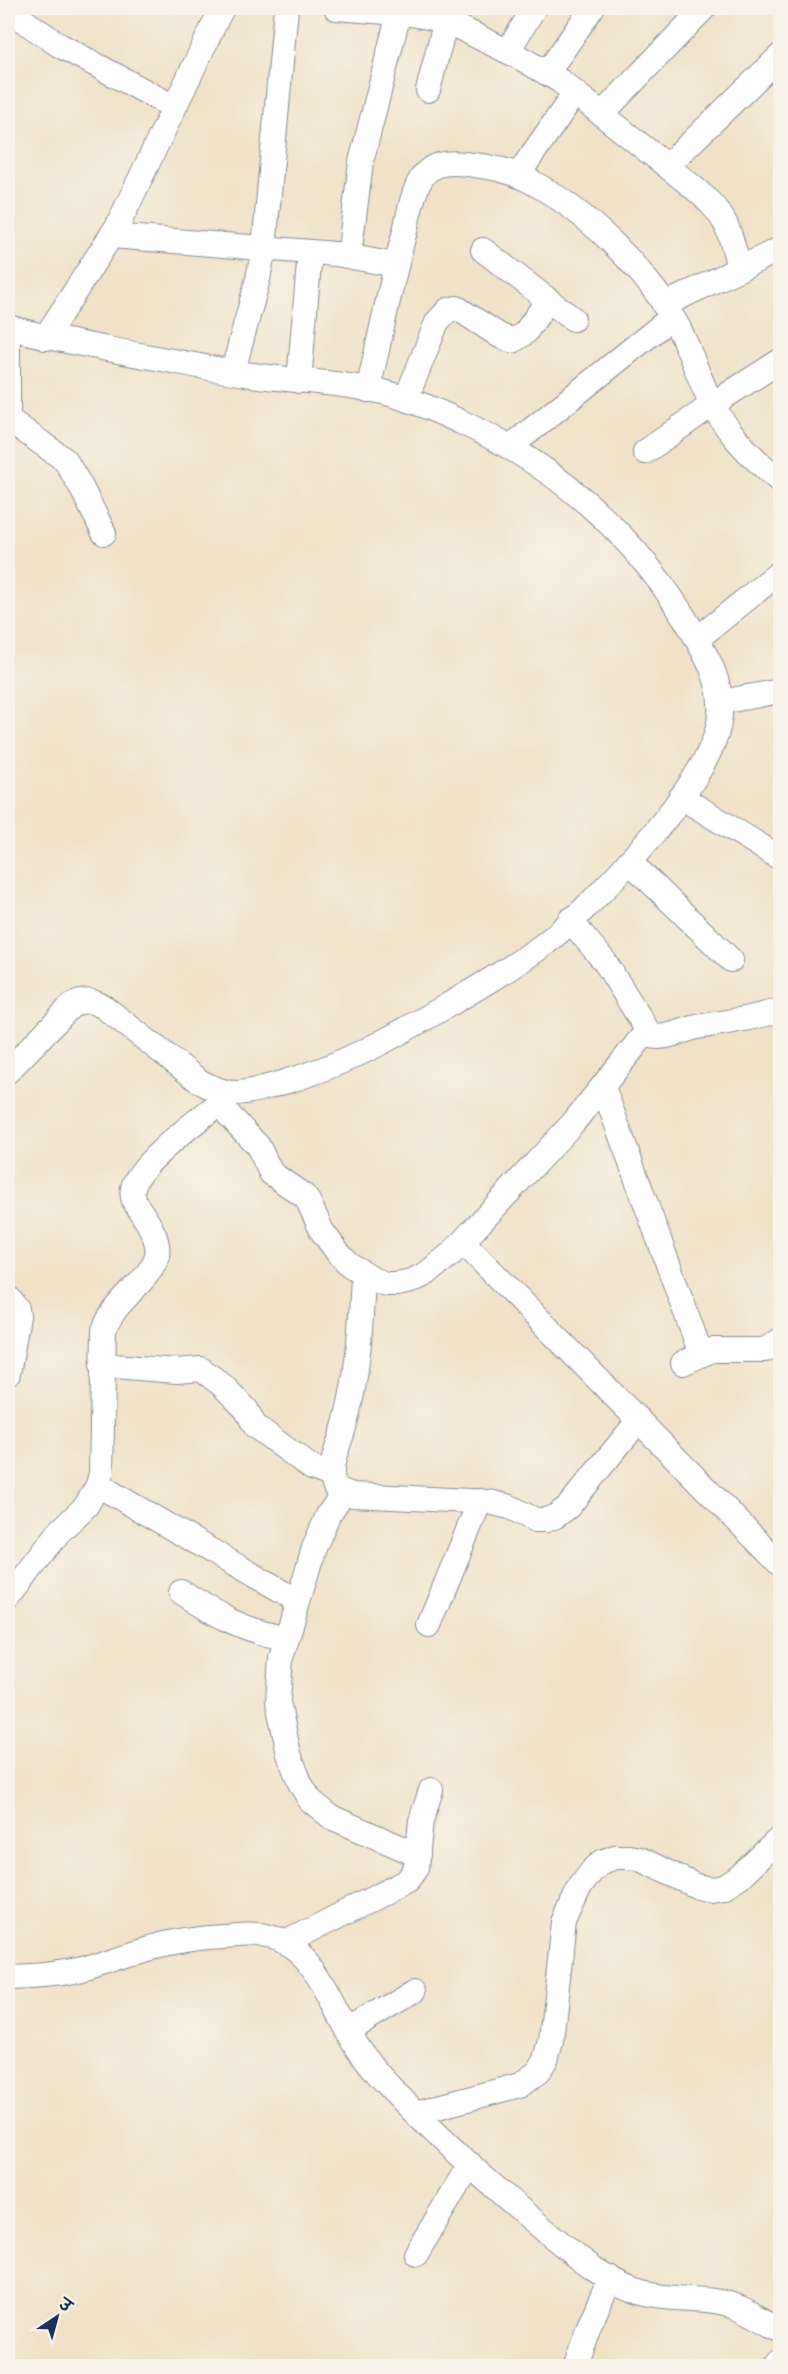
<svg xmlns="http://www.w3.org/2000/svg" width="788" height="2374" viewBox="0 0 788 2374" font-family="Delius,'Playpen Sans Deva',sans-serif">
<rect width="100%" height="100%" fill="#f7f3e8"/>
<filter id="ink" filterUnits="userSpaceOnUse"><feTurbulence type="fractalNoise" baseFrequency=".0167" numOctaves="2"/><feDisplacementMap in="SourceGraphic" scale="12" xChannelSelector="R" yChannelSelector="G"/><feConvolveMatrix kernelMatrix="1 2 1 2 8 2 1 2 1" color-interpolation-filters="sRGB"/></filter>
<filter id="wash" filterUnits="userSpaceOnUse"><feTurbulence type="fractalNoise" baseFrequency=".008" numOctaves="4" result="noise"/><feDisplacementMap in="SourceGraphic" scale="24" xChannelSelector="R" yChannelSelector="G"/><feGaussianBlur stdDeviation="1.35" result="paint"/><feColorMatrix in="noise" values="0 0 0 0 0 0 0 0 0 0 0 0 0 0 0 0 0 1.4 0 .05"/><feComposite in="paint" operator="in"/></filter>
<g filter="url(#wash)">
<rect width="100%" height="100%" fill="#f1e2c7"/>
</g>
<g filter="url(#ink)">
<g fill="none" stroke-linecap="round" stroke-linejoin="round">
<defs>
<g id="minor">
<polyline points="336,8 411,14 444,20 519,57 560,81 667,166 780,56"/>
<polyline points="8,10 59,45 174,107"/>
<polyline points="508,51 534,8"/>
<polyline points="547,73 592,8"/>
<polyline points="428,90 449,8"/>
<polyline points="602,114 704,8"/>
<path d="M667,166C686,182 713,200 725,223C732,237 735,253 739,269"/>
<polyline points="518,175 575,93"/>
<polyline points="112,236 336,254 395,265"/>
<polyline points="483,250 573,319"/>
<polyline points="349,256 361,162 399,13"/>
<polyline points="664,305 780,249"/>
<path d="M8,327C53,340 98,347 145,356C180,362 216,370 252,375C295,381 341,382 383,392C411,399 437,411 463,423C569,472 653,552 706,656C717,676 723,700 719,723C709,784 592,908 542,946C510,969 476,989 443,1008C388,1040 342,1066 281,1083C266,1087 251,1093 235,1093C222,1093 210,1087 199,1081L104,1007C91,1000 84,999 71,1006L8,1071"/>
<polyline points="45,338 118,225 222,8"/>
<polyline points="233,371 258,279 264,248 286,8"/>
<polyline points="299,381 310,252"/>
<path d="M368,390C380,337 391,283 405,231C409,214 412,194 421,179C432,160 455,162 474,165C494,167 512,171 530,181C585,210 648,271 677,325C689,348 697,373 708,396C725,431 751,457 780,481"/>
<polyline points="406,399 437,322 448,310 457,308 500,336 513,341 525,333 548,300"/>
<polyline points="8,412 8,327"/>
<polyline points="8,419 65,460 80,485 104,533"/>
<polyline points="510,447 672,317"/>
<polyline points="645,452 713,404 780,361"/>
<polyline points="697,639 780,572"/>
<polyline points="721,702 780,691"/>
<polyline points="681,797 780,858"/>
<polyline points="629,861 731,960"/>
<path d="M570,920L605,962L651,1036C665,1040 683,1030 697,1027C725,1022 753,1019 780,1010"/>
<polyline points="603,1087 701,1354"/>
<polyline points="216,1089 228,1114 258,1146 271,1173 304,1196 308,1201 322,1231 338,1253 350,1265 374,1280 386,1284 397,1284 411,1281 426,1274 452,1253 573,1123 647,1031"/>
<polyline points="463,1242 780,1564"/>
<path d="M363,1274C361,1327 358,1381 343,1431C337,1450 326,1471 336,1489L353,1495L489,1502L510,1507L535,1520H546L556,1516L568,1507L639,1420"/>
<polyline points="8,1297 17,1309 18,1316 8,1374"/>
<polyline points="683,1363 712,1350 765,1350 780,1340"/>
<polyline points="102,1365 176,1371 201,1369 222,1385 246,1409 255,1426 312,1468 331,1475"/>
<polyline points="98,1485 297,1601"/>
<polyline points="344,1492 328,1515 314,1548 281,1658 278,1702 289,1754 300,1783 310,1800 331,1817 418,1855"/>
<path d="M181,1592C214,1614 246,1632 286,1638"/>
<path d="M8,1599L59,1532L86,1506L98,1485L101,1473L104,1330C115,1299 150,1282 157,1255C160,1239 147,1221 139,1209C134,1202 131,1196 133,1188C137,1164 201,1118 221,1102"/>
<polyline points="429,1625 480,1501"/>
<polyline points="285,1943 407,1881 416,1868 421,1821 431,1790"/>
<path d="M8,1977C33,1976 57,1975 82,1969C111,1961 139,1949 168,1943C186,1939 205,1937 224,1936C238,1935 253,1933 266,1936C311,1943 331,2002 351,2036C362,2055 376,2073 391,2088C440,2140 493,2187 547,2232C573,2253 601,2278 633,2290C666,2302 694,2296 725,2303C745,2307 762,2321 780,2329"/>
<polyline points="348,2031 415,1991"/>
<polyline points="415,2113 520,2085 538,2072 546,2059 551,2041 564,1922 580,1887 592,1871 602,1862 615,1857 629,1857 640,1859 696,1886 711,1889 723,1887 739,1877 780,1838"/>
<polyline points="416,2254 470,2164"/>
<polyline points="575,2366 590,2324 610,2278"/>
<polyline points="777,2366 780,2362"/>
</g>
</defs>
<use href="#minor" stroke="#868892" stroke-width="26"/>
<use href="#minor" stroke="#fff" stroke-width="24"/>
</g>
</g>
<rect width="788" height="2374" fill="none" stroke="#f7f3e8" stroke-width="30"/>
<g transform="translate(57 2317) rotate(36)" stroke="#f7f3e8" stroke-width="4.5" paint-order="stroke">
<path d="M0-4.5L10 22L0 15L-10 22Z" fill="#1b2f5e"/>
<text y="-9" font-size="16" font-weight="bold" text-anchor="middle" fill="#1b2f5e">उ</text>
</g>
</svg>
